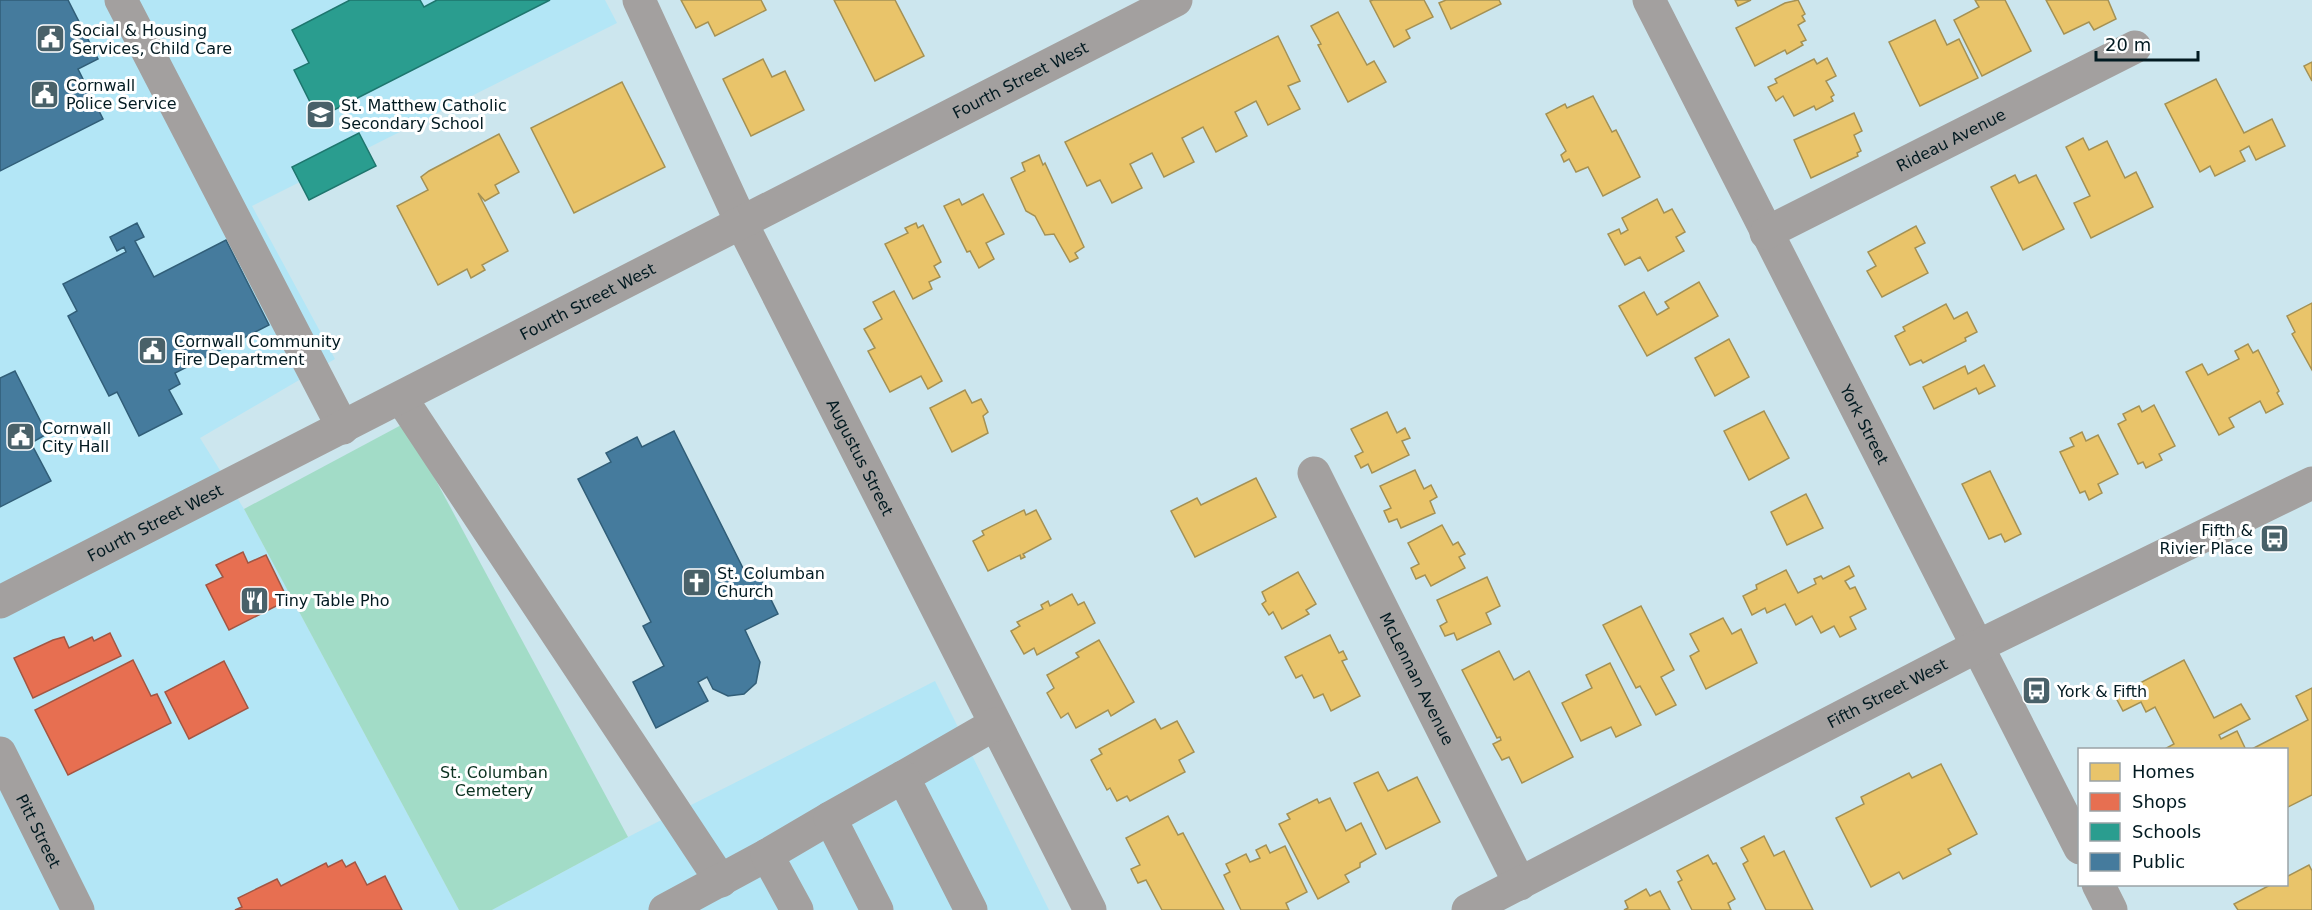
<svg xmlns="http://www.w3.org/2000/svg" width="2312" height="910" viewBox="0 0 2312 910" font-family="'DejaVu Sans',sans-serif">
<rect width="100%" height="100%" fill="#cce6ee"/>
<g fill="#b3e6f6">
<polygon points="0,0 605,0 617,23 252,206 335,359 200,438 244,509 459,910 0,910"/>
<polygon points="935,681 1049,910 492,910 628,837"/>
</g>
<polygon fill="#a2dcc7" points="405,423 628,837 492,910 459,910 244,509"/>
<g fill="#e9c46a" stroke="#a49154" stroke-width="1.5">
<polygon points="681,0 761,0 766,10 715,36 708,22 696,28"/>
<polygon points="834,0 895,0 924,56 875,81"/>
<polygon points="1373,0 1424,0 1433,17 1406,30 1410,38 1394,47 1370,1"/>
<polygon points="1446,0 1499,0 1501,4 1451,29 1439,3"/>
<polygon points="1735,0 1751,0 1738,6"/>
<polygon points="1798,0 1805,14 1802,16 1805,21 1798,25 1806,40 1801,42 1803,45 1787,54 1785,50 1755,66 1736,28 1785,3"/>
<polygon points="1975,0 2005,0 2031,51 1982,76 1954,20 1979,7"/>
<polygon points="2046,0 2108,0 2116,19 2094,30 2089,22 2064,34"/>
<polygon points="1338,12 1367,65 1374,61 1386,82 1348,102 1318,45 1321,44 1311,26"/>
<polygon points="1935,20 1947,45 1959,39 1978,78 1920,106 1889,42"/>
<polygon points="1278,36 1300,81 1288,86 1300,109 1268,125 1256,101 1235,112 1247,136 1216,152 1203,127 1182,138 1194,162 1164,177 1152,153 1130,164 1142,188 1112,203 1100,180 1087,186 1065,142"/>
<polygon points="1827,58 1836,76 1826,81 1834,95 1831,97 1833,101 1816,110 1814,106 1794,116 1783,96 1776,101 1768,87 1777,83 1775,79 1814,59 1817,64"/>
<polygon points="763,59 772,77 785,71 804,110 751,136 723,79"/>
<polygon points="2312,62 2312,81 2304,66"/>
<polygon points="2216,79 2244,133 2272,119 2285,146 2256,160 2249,146 2240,151 2245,161 2215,176 2210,166 2200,172 2165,104"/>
<polygon points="622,82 665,167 574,213 531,128"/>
<polygon points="1593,96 1612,132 1616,130 1640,177 1603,196 1588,167 1576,172 1569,159 1564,162 1561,155 1566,151 1546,114 1565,104 1567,108"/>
<polygon points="1854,113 1862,131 1854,135 1861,151 1857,153 1858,156 1811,178 1794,140"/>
<polygon points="499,134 519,172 495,185 499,193 485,201 478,193 508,251 482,265 485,270 471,278 467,269 438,285 397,206 428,190 421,177 429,171"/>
<polygon points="2083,138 2089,150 2107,141 2125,178 2136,172 2153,207 2091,238 2074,203 2090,196 2066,147"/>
<polygon points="1039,155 1043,165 1045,163 1084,247 1075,253 1078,258 1070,262 1054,234 1045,235 1035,216 1026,211 1011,178 1025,171 1022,163"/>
<polygon points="2015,175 2019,183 2036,175 2064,229 2023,250 1991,187"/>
<polygon points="983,194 1004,234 986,243 994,259 979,268 970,251 967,252 944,206 959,199 962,205"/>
<polygon points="1657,199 1664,213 1672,209 1685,232 1676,237 1684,251 1648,271 1640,257 1625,265 1608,234 1619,229 1621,234 1628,230 1622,218"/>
<polygon points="916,223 918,228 923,225 941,262 934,266 940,277 929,282 932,289 913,299 885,244 908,233 905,228"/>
<polygon points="1916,226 1925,243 1915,248 1928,273 1882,297 1867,271 1876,266 1868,252"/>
<polygon points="1699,282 1718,316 1647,356 1619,306 1644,292 1657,315 1669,308 1665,302"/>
<polygon points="894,291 942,381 928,389 921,376 890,392 868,351 875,348 864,329 882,319 873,302"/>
<polygon points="2312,303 2312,370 2292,334 2295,332 2287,316"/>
<polygon points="1946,304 1954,319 1967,312 1977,332 1965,338 1966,341 1923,363 1921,360 1910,365 1895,336 1905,331 1903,327"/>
<polygon points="1729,339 1749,377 1715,396 1695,358"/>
<polygon points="2248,344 2253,353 2258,350 2279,391 2277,393 2283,404 2266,413 2260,401 2229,418 2234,427 2219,435 2186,372 2202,364 2208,375 2239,359 2235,351"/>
<polygon points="1984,365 1995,386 1979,394 1976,388 1934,409 1923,387 1965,366 1968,374"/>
<polygon points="965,390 972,403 981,399 988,412 983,416 988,433 952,452 930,408"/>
<polygon points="2154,405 2175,446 2159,454 2162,460 2146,468 2143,462 2138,464 2118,424 2126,420 2123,414 2139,406 2142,412"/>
<polygon points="1764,411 1789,458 1749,480 1724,431"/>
<polygon points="1387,412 1397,433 1405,428 1410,438 1402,441 1409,455 1372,473 1368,464 1361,468 1355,456 1363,452 1351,429"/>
<polygon points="2082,432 2086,441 2098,435 2118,474 2098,484 2102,493 2089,500 2085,491 2080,493 2060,452 2074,446 2070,438"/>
<polygon points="1415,470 1424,489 1431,485 1437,497 1430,501 1435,513 1401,528 1397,519 1389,522 1384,511 1391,508 1380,486"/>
<polygon points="1990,471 2021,534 2005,542 2001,534 1989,539 1962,484"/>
<polygon points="1256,478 1276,517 1195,557 1171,511 1197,498 1201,505"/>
<polygon points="1806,494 1823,528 1787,545 1771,512"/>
<polygon points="1024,510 1026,515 1036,510 1051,539 1023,554 1025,557 1021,559 1020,555 988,571 973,541 984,535 982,531"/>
<polygon points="1442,525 1453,545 1458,542 1465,554 1459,557 1465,568 1431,586 1425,575 1416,579 1411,568 1419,564 1408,543"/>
<polygon points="1849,566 1854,576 1845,581 1850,589 1855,587 1866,609 1850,617 1856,629 1840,637 1834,626 1821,633 1812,616 1796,625 1785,604 1767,613 1765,608 1752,615 1743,596 1757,589 1756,585 1786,570 1798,593 1816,584 1814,579 1821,576 1823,579"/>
<polygon points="1298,572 1316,604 1306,610 1309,614 1282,629 1273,612 1269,615 1262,604 1266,601 1262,592"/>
<polygon points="1487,577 1500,606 1486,613 1491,624 1457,640 1454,633 1445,636 1440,626 1447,622 1437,600"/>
<polygon points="1072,594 1078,605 1084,602 1095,623 1037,655 1034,648 1024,654 1011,631 1020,626 1017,622 1043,609 1041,605 1048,601 1050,606"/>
<polygon points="1641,606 1674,670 1661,677 1676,705 1656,715 1640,686 1636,688 1603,625"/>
<polygon points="1723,618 1732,634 1741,629 1757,663 1706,689 1690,656 1699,651 1690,634"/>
<polygon points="1330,635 1339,653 1343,651 1347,659 1342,661 1360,696 1331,711 1323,694 1314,698 1302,675 1296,678 1285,657"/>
<polygon points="1099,640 1134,702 1111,716 1108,710 1076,728 1068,713 1061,718 1047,693 1054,688 1047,675 1079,657 1076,653"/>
<polygon points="1499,651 1514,680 1529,671 1573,757 1522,783 1509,757 1502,760 1493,744 1501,740 1500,737 1497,738 1462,670"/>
<polygon points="2184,660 2214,718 2241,704 2250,719 2219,735 2221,739 2237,731 2246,750 2163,750 2174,744 2155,707 2146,712 2141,702 2123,711 2115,696"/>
<polygon points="1610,663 1641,725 1616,737 1611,727 1581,741 1562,703 1592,688 1586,675"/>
<polygon points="2312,688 2312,795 2286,808 2286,750 2250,750 2308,720 2296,696"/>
<polygon points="1155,719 1161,729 1177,721 1194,752 1179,760 1185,772 1130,801 1127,796 1117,801 1110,788 1107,790 1091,760 1102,754 1099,749"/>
<polygon points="1941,764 1977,834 1948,849 1951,854 1903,879 1899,872 1871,887 1836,818 1864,804 1861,797 1909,773 1912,778"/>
<polygon points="1378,772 1388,791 1417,777 1440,822 1386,849 1354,783"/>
<polygon points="1330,798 1346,831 1361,823 1376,854 1360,863 1360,867 1345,875 1349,882 1318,899 1279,824 1290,819 1287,814 1317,799 1319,803"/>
<polygon points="1168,816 1178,835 1183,833 1224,910 1162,910 1146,880 1138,883 1131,869 1140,865 1126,838"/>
<polygon points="1764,836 1774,856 1784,851 1813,910 1766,910 1743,864 1748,861 1741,848"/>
<polygon points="1266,845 1270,853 1285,846 1307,892 1286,903 1289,910 1241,910 1224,875 1230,872 1226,864 1246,854 1250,862 1260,858 1256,850"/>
<polygon points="1708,855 1713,864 1716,863 1735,899 1728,903 1731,910 1692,910 1678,882 1682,880 1677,871"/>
<polygon points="2309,865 2312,871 2312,910 2238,910 2234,904 2272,884 2286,884 2286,877"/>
<polygon points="1646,889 1650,896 1660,891 1670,910 1624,910 1628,908 1625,901"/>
</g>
<g fill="#e76f51" stroke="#a25643" stroke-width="1.5">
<polygon points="243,552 248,563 266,555 288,600 229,630 206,585 223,577 216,565"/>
<polygon points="110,633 121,656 33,698 14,658 53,640 64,637 69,648 92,637 94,641"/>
<polygon points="133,660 151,696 157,694 171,723 68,775 35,710"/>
<polygon points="224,661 248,708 189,739 165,692"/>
<polygon points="342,860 346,867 355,862 367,885 385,876 402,910 235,910 242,907 238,898 277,879 281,886 326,863 328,867"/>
</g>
<g fill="#2a9d8f" stroke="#1e766e" stroke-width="1.5">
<polygon points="350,0 420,0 424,7 437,0 550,0 334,110 330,102 314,110 294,70 309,63 292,30"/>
<polygon points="359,133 376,166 309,200 292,167"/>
</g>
<g fill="#457b9d" stroke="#315e78" stroke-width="1.5">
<polygon points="0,0 68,0 98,59 78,69 103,119 0,171"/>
<polygon points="137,223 144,237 135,241 154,277 226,240 269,325 175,373 180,384 169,390 182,414 139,436 117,392 109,396 68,316 77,311 63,284 126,252 124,247 117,251 110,237"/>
<polygon points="15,371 47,434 31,443 51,481 0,507 0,378"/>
<polygon points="674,431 745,572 755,567 778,614 745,630 760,662 756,683 744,694 728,696 713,689 707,677 698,682 708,701 656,728 633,682 664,666 643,626 651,622 578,479 611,462 606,453 637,437 642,447"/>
</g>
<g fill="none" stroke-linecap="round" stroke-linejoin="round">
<g stroke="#a3a09f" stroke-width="33">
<polyline points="121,0 343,428"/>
<path id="s1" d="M639,0L742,224L1090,910"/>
<path id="s2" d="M1649,0L2080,848"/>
<path id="s3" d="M1766,233L2135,47"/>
<polyline points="401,398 721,881"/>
<path id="s4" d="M1314,473L1520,884"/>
<path id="s5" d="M0,602L1176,0"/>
<path id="s6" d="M0,753L78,910"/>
<polyline points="903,777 995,724"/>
<polyline points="2098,884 2111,910"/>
<polyline points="665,910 767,855"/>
<polyline points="797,910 767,855 830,818"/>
<polyline points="877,910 830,818 903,777 971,910"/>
<path id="s7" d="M1468,910L1978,646L2312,483"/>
</g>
</g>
<defs>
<symbol id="civic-square" viewBox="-11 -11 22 22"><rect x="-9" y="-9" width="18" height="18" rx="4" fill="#496169" stroke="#fff"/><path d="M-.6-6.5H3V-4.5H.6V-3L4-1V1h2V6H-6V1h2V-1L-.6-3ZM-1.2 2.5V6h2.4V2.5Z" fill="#fff"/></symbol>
<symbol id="school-square" viewBox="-11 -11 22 22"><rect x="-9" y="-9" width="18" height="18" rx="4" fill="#496169" stroke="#fff"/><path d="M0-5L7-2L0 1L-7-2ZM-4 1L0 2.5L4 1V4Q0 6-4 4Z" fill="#fff"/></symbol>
<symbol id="bus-square" viewBox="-11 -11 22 22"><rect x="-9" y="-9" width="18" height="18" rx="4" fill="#496169" stroke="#fff"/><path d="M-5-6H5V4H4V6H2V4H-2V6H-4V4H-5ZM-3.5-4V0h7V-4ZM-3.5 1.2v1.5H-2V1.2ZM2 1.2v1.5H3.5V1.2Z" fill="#fff"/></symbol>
<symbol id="church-square" viewBox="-11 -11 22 22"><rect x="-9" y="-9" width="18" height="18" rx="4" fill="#496169" stroke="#fff"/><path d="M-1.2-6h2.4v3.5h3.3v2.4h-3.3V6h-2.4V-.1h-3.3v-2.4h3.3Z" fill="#fff"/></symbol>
<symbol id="restaurant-square" viewBox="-11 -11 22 22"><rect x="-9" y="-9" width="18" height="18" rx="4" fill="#496169" stroke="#fff"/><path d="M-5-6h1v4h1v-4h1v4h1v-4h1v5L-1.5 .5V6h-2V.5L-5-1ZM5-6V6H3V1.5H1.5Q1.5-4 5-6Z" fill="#fff"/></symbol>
</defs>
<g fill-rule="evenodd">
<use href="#civic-square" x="34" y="22" width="33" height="33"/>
<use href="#civic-square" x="28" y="78" width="33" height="33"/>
<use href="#school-square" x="304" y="98" width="33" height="33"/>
<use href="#civic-square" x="136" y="334" width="33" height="33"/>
<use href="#civic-square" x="4" y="420" width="33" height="33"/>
<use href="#bus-square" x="2258" y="522" width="33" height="33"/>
<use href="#church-square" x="680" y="566" width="33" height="33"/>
<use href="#restaurant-square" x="238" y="584" width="33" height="33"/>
<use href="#bus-square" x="2020" y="674" width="33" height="33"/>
</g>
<g text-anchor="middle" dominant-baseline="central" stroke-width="6" stroke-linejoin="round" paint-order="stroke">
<g font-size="16" fill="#021a21" stroke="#fff" text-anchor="start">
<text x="72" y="30">Social &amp; Housing<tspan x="72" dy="18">Services, Child Care</tspan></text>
<text x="66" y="85">Cornwall<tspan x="66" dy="18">Police Service</tspan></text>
<text x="341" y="105">St. Matthew Catholic<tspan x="341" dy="18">Secondary School</tspan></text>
<text x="174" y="341">Cornwall Community<tspan x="174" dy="18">Fire Department</tspan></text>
<text x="42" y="428">Cornwall<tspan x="42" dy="18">City Hall</tspan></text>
<text x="2253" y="530" text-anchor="end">Fifth &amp;<tspan x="2253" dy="18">Rivier Place</tspan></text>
<text x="717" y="573">St. Columban<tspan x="717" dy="18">Church</tspan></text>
<text x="275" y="600">Tiny Table Pho</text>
<text x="2057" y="691">York &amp; Fifth</text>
</g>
<g font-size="16" fill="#021a21" stroke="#fff">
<text stroke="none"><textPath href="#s5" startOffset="1146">Fourth Street West</textPath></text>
<text stroke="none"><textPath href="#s3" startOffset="207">Rideau Avenue</textPath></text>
<text stroke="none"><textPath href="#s5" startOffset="660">Fourth Street West</textPath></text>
<text stroke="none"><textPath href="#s2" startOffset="476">York Street</textPath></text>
<text stroke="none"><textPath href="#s1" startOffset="508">Augustus Street</textPath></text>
<text stroke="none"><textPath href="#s5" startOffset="174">Fourth Street West</textPath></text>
<text stroke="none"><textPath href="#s4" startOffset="230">McLennan Avenue</textPath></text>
<text stroke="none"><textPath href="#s7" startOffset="472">Fifth Street West</textPath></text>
<text stroke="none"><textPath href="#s6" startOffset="87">Pitt Street</textPath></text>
</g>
<g font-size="16" fill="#0a311f" stroke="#fff">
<text x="494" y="772">St. Columban<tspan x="494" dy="18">Cemetery</tspan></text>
</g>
</g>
<rect x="2078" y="748" width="210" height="138" fill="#ffffff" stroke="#9aa3a6" stroke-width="1.5"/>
<rect x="2090" y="763" width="30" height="18" fill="#e9c46a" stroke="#9aa3a6" stroke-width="1.5"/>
<text x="2132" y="778" font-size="18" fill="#021a21">Homes</text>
<rect x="2090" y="793" width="30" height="18" fill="#e76f51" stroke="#9aa3a6" stroke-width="1.5"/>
<text x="2132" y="808" font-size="18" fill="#021a21">Shops</text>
<rect x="2090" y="823" width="30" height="18" fill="#2a9d8f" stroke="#9aa3a6" stroke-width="1.5"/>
<text x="2132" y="838" font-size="18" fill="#021a21">Schools</text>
<rect x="2090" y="853" width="30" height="18" fill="#457b9d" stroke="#9aa3a6" stroke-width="1.5"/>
<text x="2132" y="868" font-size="18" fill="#021a21">Public</text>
<path d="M2096 51v9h102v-9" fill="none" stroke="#021a21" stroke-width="3"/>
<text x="2105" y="51" font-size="18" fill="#021a21" stroke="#ffffff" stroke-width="4.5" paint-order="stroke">20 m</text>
</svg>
